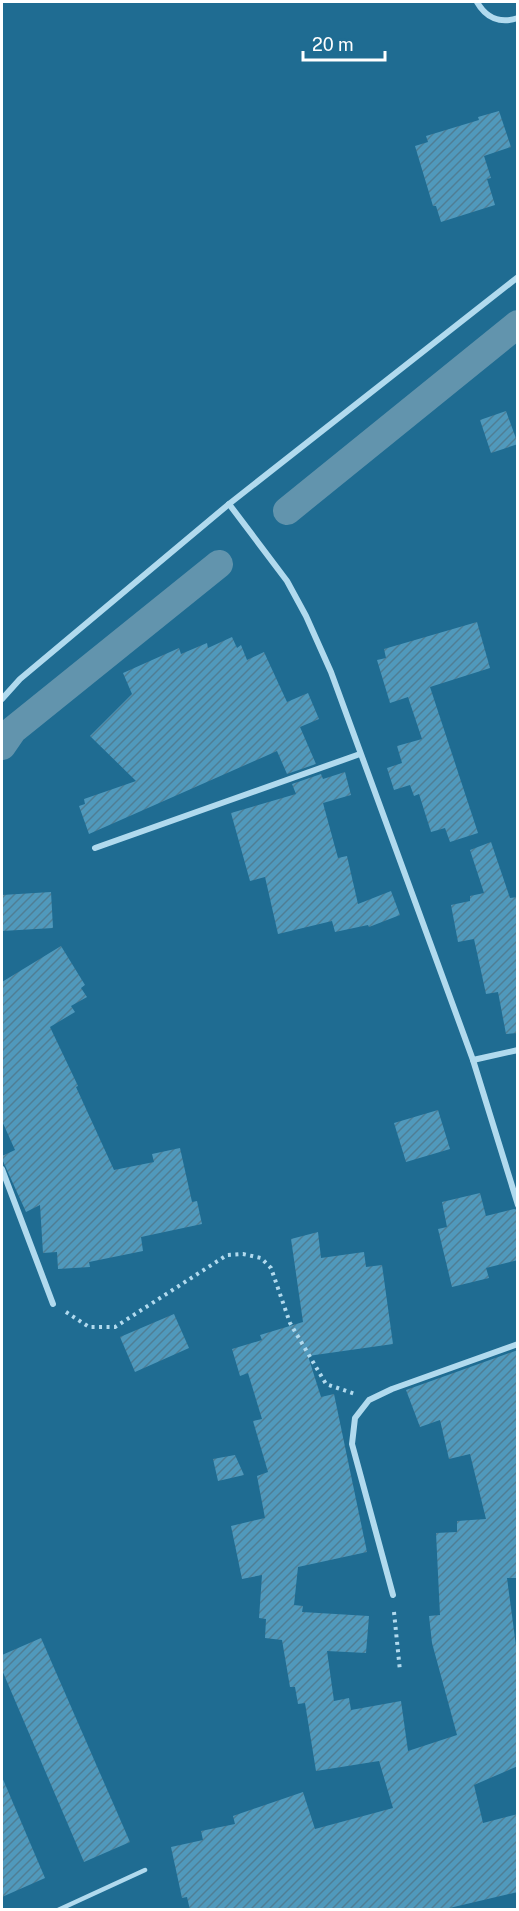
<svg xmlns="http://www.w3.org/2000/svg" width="519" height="1911" viewBox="0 0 519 1911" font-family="'Public Sans',sans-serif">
<defs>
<pattern id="building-hatch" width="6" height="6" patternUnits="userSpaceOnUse" patternTransform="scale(1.5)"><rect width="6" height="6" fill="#5099bc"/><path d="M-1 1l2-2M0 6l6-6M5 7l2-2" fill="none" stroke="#4f7e95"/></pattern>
</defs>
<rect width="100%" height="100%" fill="#1f6c92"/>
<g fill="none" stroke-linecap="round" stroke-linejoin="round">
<g stroke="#6294ad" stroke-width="28">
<polyline points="287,511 518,324"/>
<polyline points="2,746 13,730 219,564"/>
</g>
</g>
<g fill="url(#building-hatch)">
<polygon points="499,111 511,147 484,156 491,178 487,179 495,205 441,222 436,206 433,206 415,146 428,142 426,136 479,120 478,117"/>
<polygon points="506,411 518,444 491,453 480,420"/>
<polygon points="477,622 490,668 430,687 478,833 450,842 445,828 431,832 419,794 414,796 410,785 394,790 387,768 402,763 397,746 422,739 408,697 390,703 377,660 386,658 384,649"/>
<polygon points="232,637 237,648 241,645 247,660 264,652 287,702 308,693 319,719 300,727 316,764 287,774 277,751 89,834 79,806 85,804 84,799 136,781 90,736 132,694 123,673 179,648 181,654 207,643 208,648"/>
<polygon points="345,772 351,795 323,803 338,858 347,856 358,904 391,891 400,915 369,927 368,925 335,932 332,921 278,934 265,877 250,881 231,813 296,794 292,784 321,774 323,779"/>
<polygon points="491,842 510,898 518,897 518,1033 506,1034 498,992 486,994 474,939 458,942 451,905 470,901 470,896 484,893 470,850"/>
<polygon points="51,892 53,928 2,931 2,895"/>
<polygon points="61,946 85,985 81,988 87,997 71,1006 75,1012 50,1027 78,1086 76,1087 114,1170 154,1162 152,1154 180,1148 192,1202 197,1201 202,1224 141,1237 143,1251 89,1262 90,1267 58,1269 57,1252 43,1253 40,1205 26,1212 2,1159 2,1156 15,1150 2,1121 2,982"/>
<polygon points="438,1110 450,1149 406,1162 394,1123"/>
<polygon points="480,1193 486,1216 514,1209 518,1210 518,1260 486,1268 489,1278 452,1287 438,1229 447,1227 442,1202"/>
<polygon points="318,1232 321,1258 364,1252 366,1267 382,1265 393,1344 308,1356 321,1397 334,1394 367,1552 298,1567 294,1605 303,1606 302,1612 369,1616 366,1653 327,1651 334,1701 349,1698 351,1710 401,1701 408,1751 457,1735 432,1643 429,1616 440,1615 436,1533 457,1532 457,1521 486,1519 470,1454 449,1459 440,1420 420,1427 406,1390 518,1350 518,1578 507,1578 518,1661 518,1766 474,1785 483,1823 518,1814 518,1892 441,1910 190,1910 187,1897 182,1898 171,1847 203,1840 201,1831 235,1824 233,1816 303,1792 315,1829 393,1808 379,1761 316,1771 305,1703 298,1704 295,1687 290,1687 282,1640 265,1638 266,1619 259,1618 262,1575 242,1579 231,1526 265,1518 257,1476 268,1472 253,1421 262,1419 248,1373 240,1376 232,1349 262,1340 260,1335 303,1322 291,1239"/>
<polygon points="174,1314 189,1348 135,1372 120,1337"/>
<polygon points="235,1455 244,1475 218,1481 213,1459"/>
<polygon points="41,1638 130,1842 84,1862 2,1670 2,1655"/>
<polygon points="2,1777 45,1878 2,1897"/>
</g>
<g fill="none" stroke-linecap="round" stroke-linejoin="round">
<g stroke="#b1daee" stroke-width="4" stroke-dasharray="3 4.5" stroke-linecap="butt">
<polyline points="66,1312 89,1327 115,1327 227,1255 243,1254 261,1258 271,1268 290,1323 326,1384 355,1394"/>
<polyline points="394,1612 400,1671"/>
</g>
<polyline stroke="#b1daee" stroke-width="4.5" points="58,1910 145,1870"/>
<g stroke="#b1daee" stroke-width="6">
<path d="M477,2C486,18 500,24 518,18"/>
<polyline points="229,504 287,581 306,616 331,672 473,1060 518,1205"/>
<polyline points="2,699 20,679 229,504 518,277"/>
<polyline points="95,848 360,754"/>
<polyline points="473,1060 518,1050"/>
<polyline points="2,1169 53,1304"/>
<polyline points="393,1595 352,1444 355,1418 369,1400 392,1389 518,1344"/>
</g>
</g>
<rect width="519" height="1911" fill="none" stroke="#ffffff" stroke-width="6"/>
<path d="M303 51v9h82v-9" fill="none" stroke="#ffffff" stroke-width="3"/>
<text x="312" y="51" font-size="18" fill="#ffffff" stroke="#1f6c92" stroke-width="4.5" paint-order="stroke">20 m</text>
</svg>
